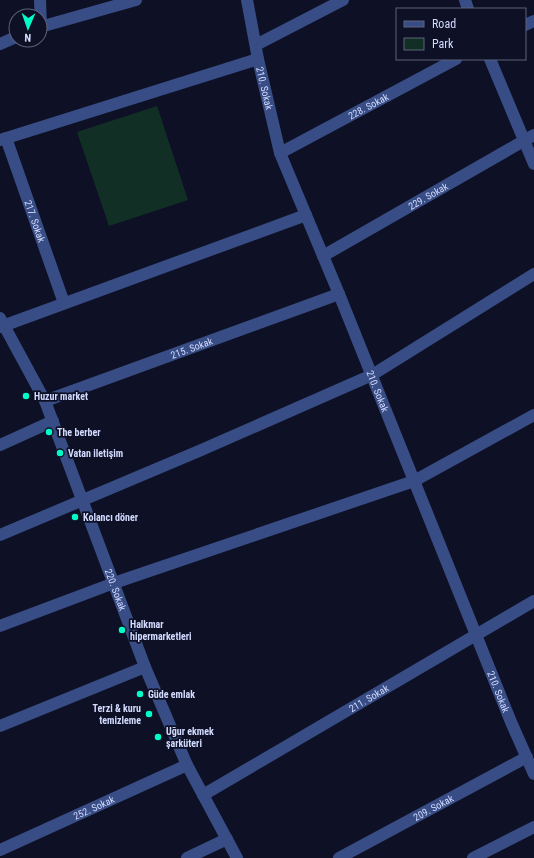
<svg xmlns="http://www.w3.org/2000/svg" width="534" height="858" viewBox="0 0 534 858" font-family="'Roboto Condensed',sans-serif">
<rect width="100%" height="100%" fill="#0e1125"/>
<polygon fill="#112f25" points="157,106 188,200 109,226 77,132"/>
<g fill="none" stroke-linecap="round" stroke-linejoin="round">
<g stroke="#384d85" stroke-width="12">
<polyline points="40,0 41,27"/>
<path id="s1" d="M247,0L258,59L280,153L339,294L511,722L534,774"/>
<polyline points="465,0 468,9"/>
<polyline points="525,25 534,21"/>
<polyline points="40,27 136,0"/>
<polyline points="0,44 16,37"/>
<polyline points="256,45 343,0"/>
<polyline points="490,59 534,164"/>
<path id="s2" d="M6,138L64,303"/>
<polyline points="0,140 258,59"/>
<path id="s3" d="M280,153L456,59"/>
<path id="s4" d="M323,256L534,135"/>
<path id="s5" d="M0,318L45,401L145,667L187,765L237,858"/>
<polyline points="0,327 306,215"/>
<path id="s6" d="M45,401L339,294"/>
<polyline points="0,445 53,421"/>
<polyline points="0,535 199,451 372,375 534,274"/>
<polyline points="0,626 114,583 414,481 534,415"/>
<polyline points="0,726 145,667"/>
<path id="s7" d="M203,795L534,601"/>
<path id="s8" d="M0,850L187,765"/>
<polyline points="187,858 227,839"/>
<path id="s9" d="M339,858L527,757"/>
<polyline points="473,858 534,827"/>
</g>
</g>
<g fill="#00fdc9" stroke="#0e1125" stroke-width="1.5">
<circle cx="26" cy="396" r="4"/>
<circle cx="49" cy="432" r="4"/>
<circle cx="60" cy="453" r="4"/>
<circle cx="75" cy="517" r="4"/>
<circle cx="122" cy="630" r="4"/>
<circle cx="140" cy="694" r="4"/>
<circle cx="149" cy="714" r="4"/>
<circle cx="158" cy="737" r="4"/>
</g>
<g text-anchor="middle" dominant-baseline="central" stroke-width="3.5" stroke-linejoin="round" paint-order="stroke">
<g font-size="10" fill="#d2dbff" stroke="#0e1125">
<text stroke="none"><textPath href="#s1" startOffset="90">210. Sokak</textPath></text>
<text stroke="none"><textPath href="#s3" startOffset="100">228. Sokak</textPath></text>
<text stroke="none"><textPath href="#s4" startOffset="121">229. Sokak</textPath></text>
<text stroke="none"><textPath href="#s2" startOffset="88">217. Sokak</textPath></text>
<text stroke="none"><textPath href="#s6" startOffset="156">215. Sokak</textPath></text>
<text stroke="none"><textPath href="#s1" startOffset="414">210. Sokak</textPath></text>
<text stroke="none"><textPath href="#s5" startOffset="296">220. Sokak</textPath></text>
<text stroke="none"><textPath href="#s1" startOffset="738">210. Sokak</textPath></text>
<text stroke="none"><textPath href="#s7" startOffset="192">211. Sokak</textPath></text>
<text stroke="none"><textPath href="#s8" startOffset="103">252. Sokak</textPath></text>
<text stroke="none"><textPath href="#s9" startOffset="107">209. Sokak</textPath></text>
</g>
<g font-size="10" font-weight="bold" fill="#d2dbff" stroke="#0e1125" text-anchor="start">
<text x="34" y="396">Huzur market</text>
<text x="57" y="432">The berber</text>
<text x="68" y="453">Vatan iletişim</text>
<text x="83" y="517">Kolancı döner</text>
<text x="130" y="624">Halkmar<tspan x="130" dy="12">hipermarketleri</tspan></text>
<text x="148" y="694">Güde emlak</text>
<text x="141" y="708" text-anchor="end">Terzi &amp; kuru<tspan x="141" dy="12">temizleme</tspan></text>
<text x="166" y="731">Uğur ekmek<tspan x="166" dy="12">şarküteri</tspan></text>
</g>
</g>
<rect x="396" y="8" width="130" height="52" fill="#0e1125" stroke="#5c627c"/>
<rect x="404" y="21" width="20" height="6" fill="#384d85" stroke="#5c627c"/>
<text x="432" y="28" font-size="12" fill="#d2dbff">Road</text>
<rect x="404" y="38" width="20" height="12" fill="#112f25" stroke="#5c627c"/>
<text x="432" y="48" font-size="12" fill="#d2dbff">Park</text>
<g transform="translate(28 28) rotate(182)"><circle r="19" fill="#0e1125" stroke="#5c627c"/>
<path d="M0-3L7 15L0 10L-7 15Z" fill="#00fdc9"/>
<text y="-6" font-size="11" font-weight="bold" text-anchor="middle" fill="#d2dbff">N</text>
</g>
</svg>
